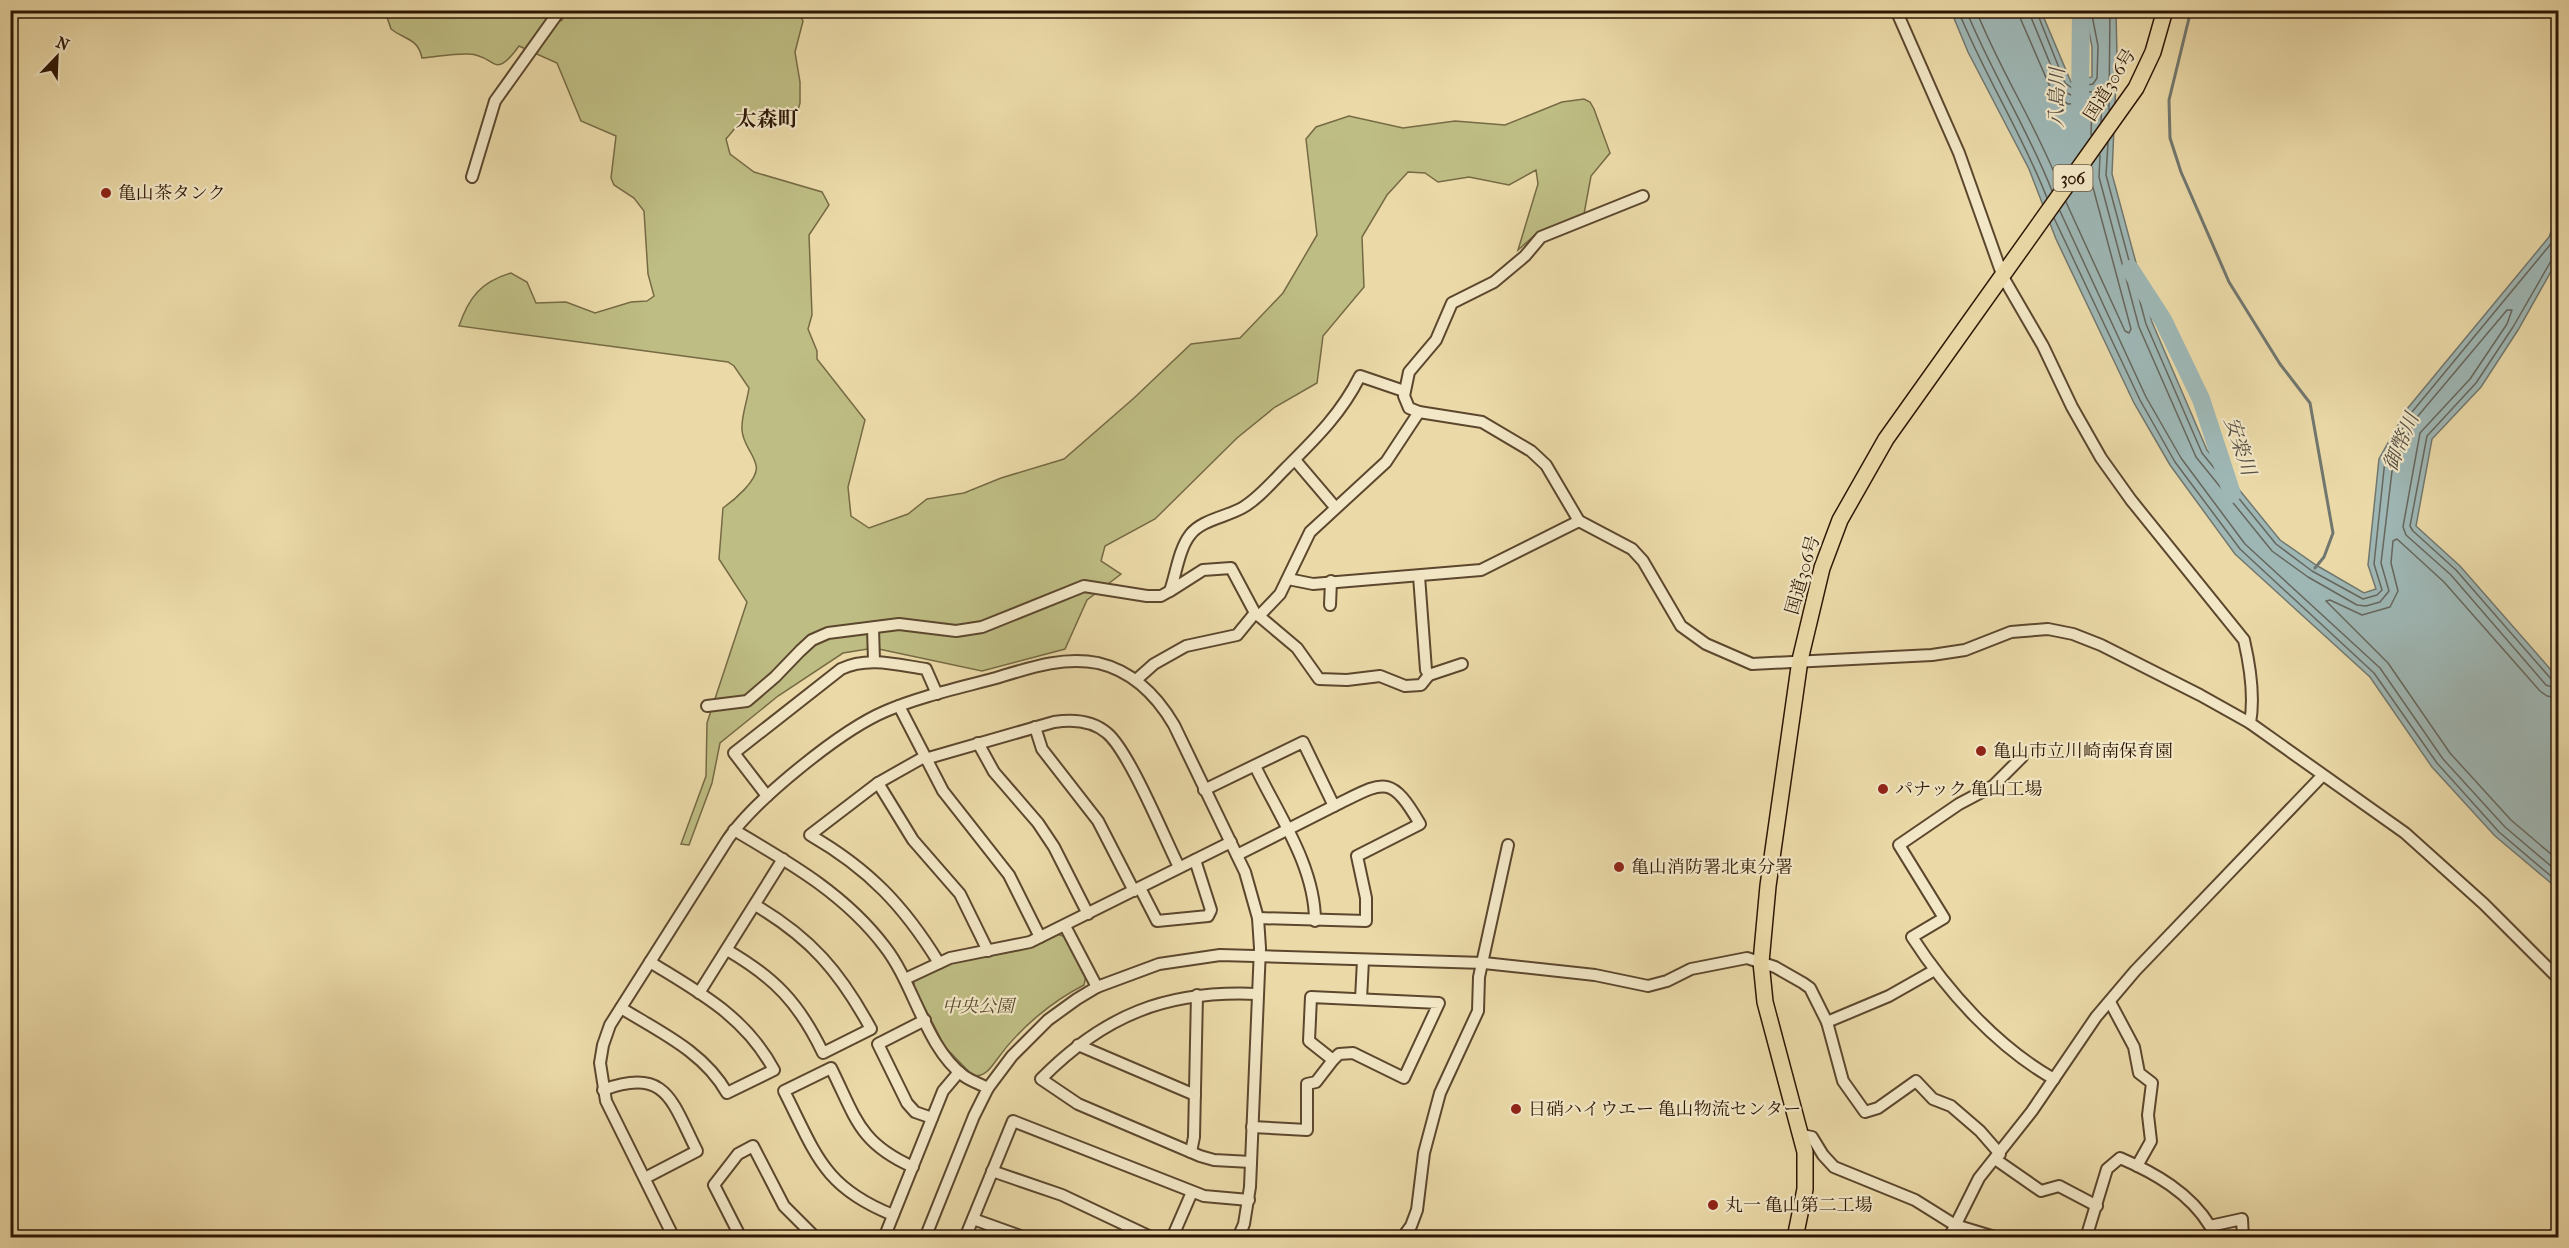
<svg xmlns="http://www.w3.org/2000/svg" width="2569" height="1248" viewBox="0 0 2569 1248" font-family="'IM FELL French Canon','Noto Serif JP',serif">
<rect width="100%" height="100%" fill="#ebdaa8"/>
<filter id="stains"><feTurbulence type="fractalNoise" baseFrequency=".00333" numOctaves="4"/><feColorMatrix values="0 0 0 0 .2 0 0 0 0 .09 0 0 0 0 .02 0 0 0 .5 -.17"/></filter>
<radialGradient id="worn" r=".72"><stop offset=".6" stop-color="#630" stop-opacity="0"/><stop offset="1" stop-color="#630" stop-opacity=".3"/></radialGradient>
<g fill="#bebd83" stroke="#766a44" stroke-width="1.5">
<path d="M570,10L798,11L803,21L795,52L800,82V103L798,110L747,114L726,139L730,154L754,172L822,192L829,205L809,235L812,315L808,329L817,351V359L865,420L848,487L851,516L869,528L908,514L927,499L964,493L1001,478L1064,459L1134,398L1191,344L1240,338L1283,293L1317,235L1306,139L1316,127L1349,116L1403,128L1455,121L1505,125L1562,102L1584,99L1590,102L1594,109L1610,153L1591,176L1584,214L1535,235L1518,250L1538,184L1536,170L1509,185L1469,177L1438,182L1425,173L1408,172L1387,195L1362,237L1364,287L1323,336L1317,383L1275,407L1237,438L1155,519L1105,546L1101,561L1121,574L1087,600L1065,649L982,671L874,648L843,653L778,696L720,743L712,783L689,845L681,844L706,776L707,723L747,602L719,559L723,508C733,501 760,479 756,465C753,452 743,445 742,430C741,417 747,402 749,388L734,366L728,362L459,326C469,297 481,282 511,273L527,282L536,303L566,302L595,313L631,302L647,301L654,296L648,274L644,211L634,198L614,185L611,178L616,136L581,121L557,63L519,46C493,82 496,55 469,54C454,53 437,57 422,58C418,38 405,40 391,29L385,11H531L561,21Z"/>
<path d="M1057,934L1066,937L1086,976L1084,985C1051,1002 1020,1028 998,1058C991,1067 986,1077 973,1076L945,1047L914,987V981L951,963L1015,951Z"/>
</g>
<polygon fill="#9eb7b5" stroke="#71776f" stroke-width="1.5" points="1951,11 2041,11 2071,82 2092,77 2092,47 2085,11 2116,11 2117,57 2112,174 2152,322 2207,450 2280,540 2316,565 2364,593 2376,589 2368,565 2379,459 2407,409 2549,237 2558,214 2558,259 2518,330 2481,387 2432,439 2416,526 2460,566 2558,678 2558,889 2495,836 2432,767 2370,677 2235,554 2170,465 2134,403 2056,239 2029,169 1968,52"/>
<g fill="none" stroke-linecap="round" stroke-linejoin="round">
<g stroke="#66665d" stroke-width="1.5">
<path d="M1958,10C1984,75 2022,133 2047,198"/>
<path d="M1966,10C1991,72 2028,129 2052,191"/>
<path d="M1976,10C1999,69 2035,123 2058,182"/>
<polyline points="2019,10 2021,20 2054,96 2068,104 2092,102 2091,135"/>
<polyline points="2028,10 2061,90 2071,95 2102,90 2101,122"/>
<polyline points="2036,10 2065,83 2072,88 2093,84 2097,78 2098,46 2091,10"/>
<polyline points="2109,110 2110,10"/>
<polyline points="2108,143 2106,175 2146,324 2202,453 2276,544 2312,571 2363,599 2377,595 2382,590 2374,564 2385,460 2412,412 2554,240 2558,230"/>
<polyline points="2100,155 2099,177 2139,327 2196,457 2272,551 2308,577 2357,605 2366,606 2380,602 2389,591 2381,563 2393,463 2418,416 2507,310 2512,310 2507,324 2470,379 2420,433 2403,527 2406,535 2451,575 2546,685 2558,689"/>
<polyline points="2066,202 2125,331 2129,333 2131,329 2091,180 2090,168"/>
<polyline points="2060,211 2146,397 2181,458 2245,544 2380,668 2443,759 2505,827 2558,872"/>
<polyline points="2054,218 2140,400 2175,462 2240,549 2374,673 2437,763 2499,832 2558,882"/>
<polyline points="2558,258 2551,261 2513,327 2476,383 2427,436 2410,526 2413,531 2456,570 2552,680 2558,682"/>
<polyline points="2558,698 2547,696 2540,691 2444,582 2397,539 2393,541 2391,563 2398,591 2390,607 2362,615 2330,600 2326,601 2388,663 2450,753 2511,820 2558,860"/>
</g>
<polyline stroke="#71776f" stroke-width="3" points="2191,10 2169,100 2170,138 2181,172 2229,282 2280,364 2310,403 2333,533 2324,557 2315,568"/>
<g stroke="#9eb7b5" stroke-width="18">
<polyline points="2080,104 2081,10"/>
<polyline points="2130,269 2163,320 2201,399 2232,494"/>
</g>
<defs>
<g id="minor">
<path d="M1896,10L1959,153L2003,277L2043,346L2072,407L2101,458L2131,500L2244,640C2250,666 2255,696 2250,723L2405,833L2484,904L2558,978"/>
<polyline points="472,177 495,101 560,10"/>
<polyline points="1643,196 1541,237 1525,256 1494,282 1452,303 1436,340 1409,372 1404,396 1409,408 1419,412 1482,422 1531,451 1546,465 1579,521 1632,549 1643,561 1681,626 1706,644 1752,664 1932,655 1965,650 2011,632 2048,629 2073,634 2101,645 2200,695 2250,723"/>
<path d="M1404,391L1360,376C1341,414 1315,439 1286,468C1273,481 1258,499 1242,508C1226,517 1201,520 1190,535C1179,549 1176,574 1170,591L1203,570L1231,568L1255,613L1259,616L1280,594L1310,532L1386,462L1419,412"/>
<polyline points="1295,460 1335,507"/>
<polyline points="1419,576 1426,670 1429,675 1462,664"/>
<polyline points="1288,579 1313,584 1481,570 1579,521"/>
<polyline points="1330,605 1331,581"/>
<polyline points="1259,616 1297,648 1319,679 1347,680 1380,676 1405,686 1421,685 1429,675"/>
<polyline points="873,628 874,661"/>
<polyline points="1136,680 1154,664 1186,646 1237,635 1255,613"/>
<polyline points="707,706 747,701 775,677 800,651 812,640 828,633 899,624 956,631 982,627 1084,586 1147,596 1161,596 1170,591"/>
<polyline points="899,706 943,791 1009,875 1040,937"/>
<polyline points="1035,727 1042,749 1098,821 1134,891"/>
<polyline points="978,743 994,772 1038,823 1054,847 1088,914"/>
<path d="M2022,757L1993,786L1959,804L1899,845L1944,918L1912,937C1947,991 1997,1047 2054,1079"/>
<path d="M925,759L1054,722C1073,719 1092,720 1107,733C1129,751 1164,837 1179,867"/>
<path d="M1255,766C1278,814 1315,866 1315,921"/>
<polyline points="878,783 924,757"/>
<path d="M1204,790L1303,742L1334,806C1383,782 1390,772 1420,824L1357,856L1366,898V921L1258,918"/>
<path d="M767,796L734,753L841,669C868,656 898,665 926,669L937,694"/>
<path d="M734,830C790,863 845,894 885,947C914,984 926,1048 964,1076C971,1081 980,1084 988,1088"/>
<polyline points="1237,855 1334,806"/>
<polyline points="1140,888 1157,921 1208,916 1211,910 1195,860"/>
<polyline points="1065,926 1097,987"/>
<path d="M727,950C775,978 799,1003 823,1053L871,1029C840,972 811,938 755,905"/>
<path d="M939,963C904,906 869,869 810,835L878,783L913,840L960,894L988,951"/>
<polyline points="905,979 950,958 1030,942 1231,842"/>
<polyline points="699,993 783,859"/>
<polyline points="1361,999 1363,960"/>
<polyline points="2110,1002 2134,1047 2139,1073 2152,1083 2148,1115 2151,1141 2137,1166"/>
<path d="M621,1008C660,1032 704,1052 727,1093L774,1070C745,1016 700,993 650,962"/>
<polyline points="925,1020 878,1044 907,1103 915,1112 932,1118"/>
<polyline points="1827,1022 1843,1081 1865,1112 1878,1108 1916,1081 1933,1099 1951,1106 1980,1131 2000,1154"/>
<polyline points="1078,1045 1195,1095"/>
<path d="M603,1090C667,1066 672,1102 697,1151L645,1178"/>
<polyline points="1252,1127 1307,1130 1307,1084 1316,1082 1333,1060 1309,1041 1311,997 1439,1003 1404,1078 1353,1053 1339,1054 1333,1060"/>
<polyline points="1802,1135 1812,1137 1823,1155 1834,1167 1915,1200 1955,1225 1998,1238"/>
<polyline points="1191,1152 1194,1137 1197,995"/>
<polyline points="1995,1159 2041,1191 2059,1186 2097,1206"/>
<path d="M1251,1162L1214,1160L1200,1156L1078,1104L1041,1079C1104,1015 1167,990 1257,994"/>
<polyline points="992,1171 1062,1195 1153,1238"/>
<path d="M893,1215C823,1187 816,1154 784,1091L831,1068C856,1118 859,1143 913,1167"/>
<polyline points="973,1219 1026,1238"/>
<path d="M674,1238L606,1101L600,1063L603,1045L610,1025L728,839C756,799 841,730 886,711C921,696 959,688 996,678C1029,668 1063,656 1098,663C1132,671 1157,696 1174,725L1245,872L1258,918L1260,948L1250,1187L1244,1224L1238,1238"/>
<polyline points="741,1238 714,1185 738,1154 753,1146 784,1206 816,1238"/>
<polyline points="884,1238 943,1091 959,1072"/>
<polyline points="925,1238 974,1116 988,1088 1012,1056 1048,1020 1077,999 1097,987 1159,964 1220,955 1484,963 1595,975 1648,986 1667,981 1691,969 1747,958 1775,967 1803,983 1810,988 1827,1022 1889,996 1933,971"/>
<polyline points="965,1238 1013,1121 1204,1196 1249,1200"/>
<polyline points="1172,1238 1192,1192"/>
<polyline points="1402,1238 1411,1226 1417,1210 1424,1153 1440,1093 1478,1011 1479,977 1508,845"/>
<polyline points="1949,1238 1979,1178 2032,1111 2096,1017 2135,971 2322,776"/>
<path d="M2086,1238L2107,1169L2120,1158C2155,1173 2190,1193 2210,1226L2242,1219L2243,1238"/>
</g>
<polyline id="highway" points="1795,1238 1805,1189 1805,1152 1765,1002 1761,962 1768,886 1800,660 1822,568 1840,520 1886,439 2136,88 2153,52 2165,10"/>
</defs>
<use href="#minor" stroke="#5c472e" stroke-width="14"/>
<use href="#highway" stroke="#2d1605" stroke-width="18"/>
<use href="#minor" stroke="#f2e7c6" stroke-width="10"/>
<use href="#highway" stroke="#ebdaa8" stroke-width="15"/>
</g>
<g fill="#8f2418" stroke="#f2e7c6" stroke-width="2">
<circle cx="106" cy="193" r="6"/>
<circle cx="1981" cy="751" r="6"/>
<circle cx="1883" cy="789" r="6"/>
<circle cx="1619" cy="867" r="6"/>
<circle cx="1516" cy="1109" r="6"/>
<circle cx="1713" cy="1205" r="6"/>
</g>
<g text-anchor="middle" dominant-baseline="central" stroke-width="4.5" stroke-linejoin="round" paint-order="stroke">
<rect fill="#f2e7c6" stroke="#68553f" stroke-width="1.5" x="2053.5" y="165" width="39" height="26" rx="4.5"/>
<g font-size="16" font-weight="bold" fill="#2d1605">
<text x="2073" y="178">306</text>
</g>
<g font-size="18" fill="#2d1605" stroke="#f2e7c6">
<text transform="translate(2110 85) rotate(-58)">国道306号</text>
<text transform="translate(1803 575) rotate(-74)">国道306号</text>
</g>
<g font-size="18" fill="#2d1605" stroke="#f2e7c6" text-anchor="start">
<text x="118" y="193">亀山茶タンク</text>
<text x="1993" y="751">亀山市立川崎南保育園</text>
<text x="1895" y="789">パナック 亀山工場</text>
<text x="1631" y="867">亀山消防署北東分署</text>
<text x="1528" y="1109">日硝ハイウエー 亀山物流センター</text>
<text x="1725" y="1205">丸一 亀山第二工場</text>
</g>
<g font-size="18" font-style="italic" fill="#58482b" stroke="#f2e7c6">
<text x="978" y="1006">中央公園</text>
</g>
<g font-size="20" font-style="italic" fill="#554e43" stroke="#f2e7c6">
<text transform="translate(2057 98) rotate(-89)">八島川</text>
<text transform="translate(2401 442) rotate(-67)">御幣川</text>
<text transform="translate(2240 446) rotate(72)">安楽川</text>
</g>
<g font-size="21" font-weight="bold" fill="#2d1605" stroke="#f2e7c6">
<text x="767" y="119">太森町</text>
</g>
</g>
<rect width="2569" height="1248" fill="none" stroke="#ebdaa8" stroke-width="36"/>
<rect x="12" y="12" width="2545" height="1224" fill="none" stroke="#2d1605" stroke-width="3"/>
<rect x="18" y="18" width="2533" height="1212" fill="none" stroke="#2d1605" stroke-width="1.5"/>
<g transform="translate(57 57) rotate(23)" stroke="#f2e7c6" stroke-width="4.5" paint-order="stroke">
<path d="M0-4.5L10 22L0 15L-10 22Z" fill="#2d1605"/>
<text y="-9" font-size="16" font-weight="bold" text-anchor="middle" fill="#2d1605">N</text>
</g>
<rect width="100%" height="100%" filter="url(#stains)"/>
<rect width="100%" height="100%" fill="url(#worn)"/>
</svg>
